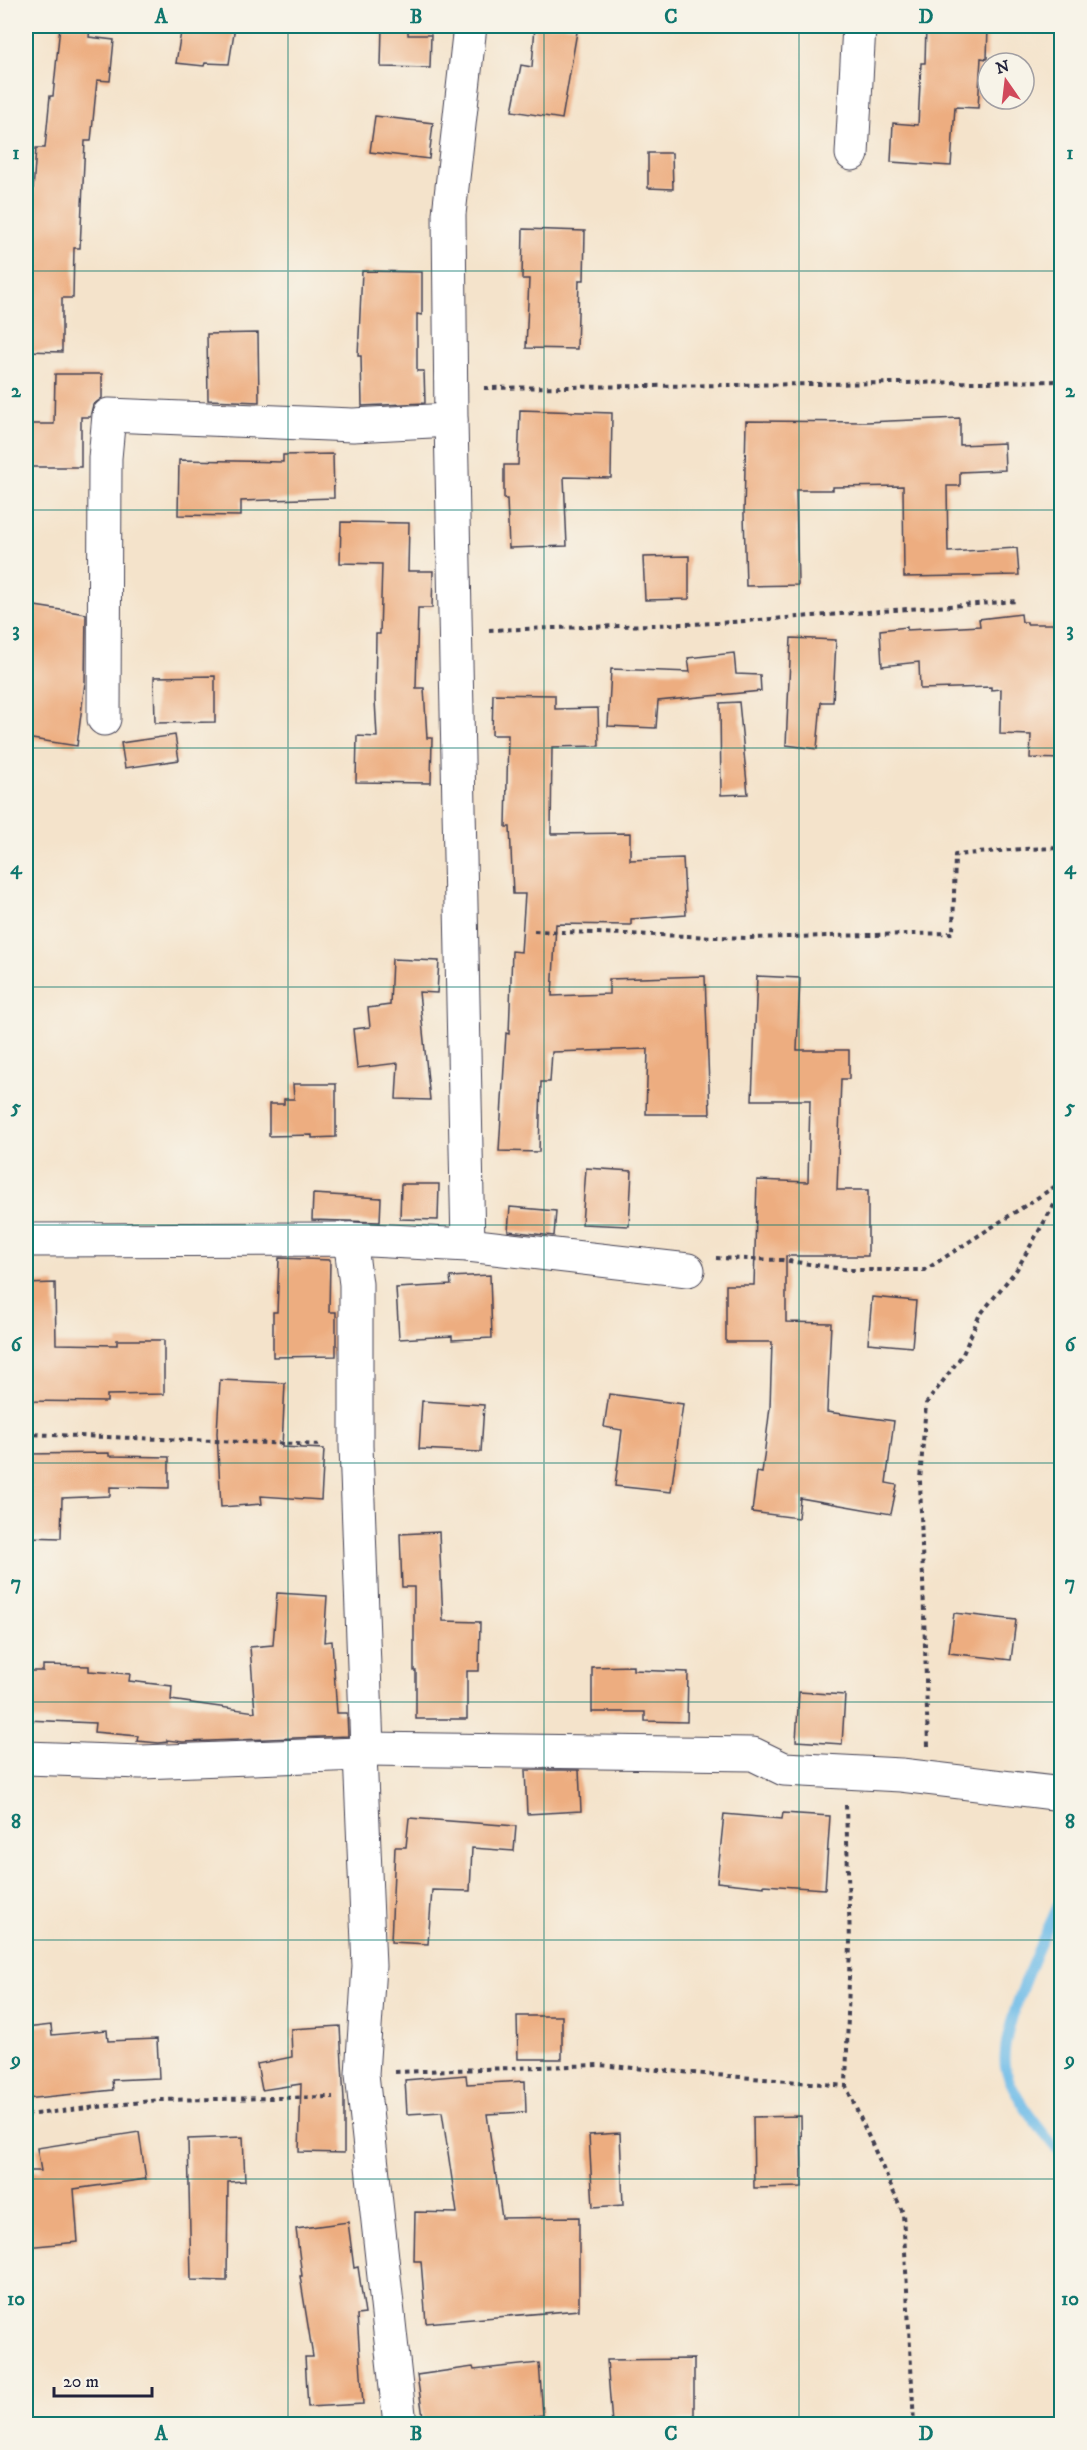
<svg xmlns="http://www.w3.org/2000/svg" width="1087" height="2450" viewBox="0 0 1087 2450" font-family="'IM FELL DW Pica',serif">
<rect width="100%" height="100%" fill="#f7f3e8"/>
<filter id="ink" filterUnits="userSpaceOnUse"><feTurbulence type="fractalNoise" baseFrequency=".0167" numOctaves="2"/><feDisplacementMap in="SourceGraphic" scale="12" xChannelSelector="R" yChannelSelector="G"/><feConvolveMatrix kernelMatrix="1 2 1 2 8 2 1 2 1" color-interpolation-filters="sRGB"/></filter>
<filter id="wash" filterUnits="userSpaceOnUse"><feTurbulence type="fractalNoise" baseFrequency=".008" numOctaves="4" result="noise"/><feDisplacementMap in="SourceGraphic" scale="24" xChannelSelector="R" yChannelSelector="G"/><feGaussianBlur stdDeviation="1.35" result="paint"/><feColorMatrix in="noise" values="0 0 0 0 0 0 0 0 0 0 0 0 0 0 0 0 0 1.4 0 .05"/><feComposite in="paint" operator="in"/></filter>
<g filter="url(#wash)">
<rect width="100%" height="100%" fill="#f4e3cb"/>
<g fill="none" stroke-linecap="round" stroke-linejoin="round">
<path stroke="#6dbbe8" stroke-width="10" d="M1062,1897C1046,1931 995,2037 1006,2071C1017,2104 1041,2129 1062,2156"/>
</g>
<g id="blocks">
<g fill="#edad80">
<polygon points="60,26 90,26 89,37 114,40 110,81 97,80 91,141 85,141 80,248 74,248 73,298 62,298 62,352 26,351 28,205 32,205 36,148 45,148 50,96 53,96"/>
<polygon points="182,26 235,26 229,64 205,63 204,66 176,63"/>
<polygon points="382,26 408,26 408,35 431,35 430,68 381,67"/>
<polygon points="535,26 578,26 562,119 512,111 521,65 532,67"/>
<polygon points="926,26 988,26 987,59 981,58 978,108 955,107 951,166 891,162 893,123 918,125 921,63 925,63"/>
<polygon points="375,116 433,123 429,159 370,152"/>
<polygon points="648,153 672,153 673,189 648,188"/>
<polygon points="523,229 585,231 584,280 579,280 577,349 526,348 529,279 522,279"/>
<polygon points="362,271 422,272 422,315 417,314 417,371 424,371 425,403 362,406 361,356 358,356"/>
<polygon points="258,333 259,402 208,400 207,334"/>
<polygon points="55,374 102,374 102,398 93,405 90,417 81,417 81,467 26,467 26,424 54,424"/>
<polygon points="520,410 612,413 611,478 564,477 567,546 509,548 507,499 504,499 504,465 518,465"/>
<polygon points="960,418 960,445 1004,443 1005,470 960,472 960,486 947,486 948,552 1017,548 1019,575 904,577 903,486 833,487 833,490 796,490 798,585 746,586 744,514 746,421 866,422"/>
<polygon points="333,454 334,498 241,501 241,516 178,515 179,460 283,462 283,455"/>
<polygon points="341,522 409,523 408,571 433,571 432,608 418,608 416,688 424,688 427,738 432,738 431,783 356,782 357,736 377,737 375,700 376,634 380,634 382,564 340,563"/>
<polygon points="689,556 689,599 645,600 643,557"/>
<polygon points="35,606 86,614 85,682 77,746 26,738 26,665"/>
<polygon points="1021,614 1022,622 1027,622 1027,624 1062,624 1062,759 1030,758 1031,735 1000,734 1001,689 991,690 991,687 920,689 919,662 882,666 880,630 907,627 907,630 980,626 979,619"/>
<polygon points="791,638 836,640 833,702 821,702 817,749 786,745"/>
<polygon points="734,653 736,674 760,675 761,691 658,701 656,728 608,726 611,669 690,672 688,658"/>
<polygon points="215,676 215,722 155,723 154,677"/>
<polygon points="493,694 555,695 555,709 598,708 599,746 552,747 551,834 630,833 630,860 683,858 686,915 631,919 631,925 556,924 552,996 609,994 609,979 705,976 710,1114 646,1114 648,1049 552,1052 550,1082 541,1082 539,1152 499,1151 506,1033 509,1034 512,951 521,952 525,894 513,894 510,827 506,827 508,735 492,735"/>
<polygon points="739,702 748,794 721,795 720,703"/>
<polygon points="175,735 179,760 125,768 121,743"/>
<polygon points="392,959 439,961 437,993 419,992 430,1100 396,1099 398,1063 357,1068 353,1029 370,1027 368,1008 390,1005"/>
<polygon points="757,976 800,978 797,1050 849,1050 849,1079 841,1079 837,1190 868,1190 868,1256 786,1256 786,1322 831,1323 827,1412 894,1421 886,1483 897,1485 891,1514 800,1498 798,1518 752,1512 757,1472 762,1473 770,1407 772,1342 726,1342 726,1285 754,1285 757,1180 808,1182 810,1100 752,1100"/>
<polygon points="293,1084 336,1084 336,1137 312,1138 312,1135 269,1136 269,1104 284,1104 284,1099 294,1099"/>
<polygon points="586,1168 632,1171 629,1226 582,1224"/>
<polygon points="401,1184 439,1184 438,1220 400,1219"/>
<polygon points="313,1194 381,1198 380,1222 312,1220"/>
<polygon points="510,1207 556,1211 554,1236 508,1231"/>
<polygon points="279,1258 330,1260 329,1312 336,1312 336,1356 273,1357 273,1312 277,1312"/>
<polygon points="490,1275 492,1338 452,1340 452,1336 399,1339 396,1288 451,1285 450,1277"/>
<polygon points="55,1283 56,1344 117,1345 117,1340 164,1340 164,1394 107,1395 107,1402 26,1401 26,1284"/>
<polygon points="872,1297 916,1301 912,1347 868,1343"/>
<polygon points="220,1380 285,1383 282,1447 324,1449 321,1500 261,1496 262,1504 221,1507 217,1433"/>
<polygon points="609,1394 683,1404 671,1492 615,1486 622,1430 604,1427"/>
<polygon points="422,1401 484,1405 481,1452 419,1449"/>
<polygon points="109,1453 109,1456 169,1457 169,1488 110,1487 110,1496 62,1498 61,1538 26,1537 26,1454"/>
<polygon points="439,1532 443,1621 480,1622 479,1671 467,1671 467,1719 416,1719 416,1671 414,1671 414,1587 402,1587 400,1534"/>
<polygon points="277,1593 327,1596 324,1642 332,1641 337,1713 347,1713 348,1736 183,1742 167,1740 167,1742 159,1743 137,1741 138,1736 94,1732 95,1723 26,1720 26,1671 43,1671 43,1665 89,1666 89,1671 130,1674 129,1681 172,1686 171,1700 255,1712 250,1647 273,1645"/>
<polygon points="954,1613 1016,1620 1011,1660 949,1653"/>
<polygon points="633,1666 633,1670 688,1672 687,1722 645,1721 645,1712 592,1712 592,1667"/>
<polygon points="799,1692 845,1695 842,1744 796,1741"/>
<polygon points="525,1770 579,1770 581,1811 527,1814"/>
<polygon points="783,1813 830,1816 825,1889 764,1885 764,1887 717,1882 724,1814 782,1819"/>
<polygon points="409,1818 516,1826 514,1851 472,1848 470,1891 432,1890 428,1944 391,1942 395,1847 406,1847"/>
<polygon points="517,2016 562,2016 562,2059 518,2059"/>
<polygon points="51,2025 52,2035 107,2030 108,2041 157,2039 159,2078 112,2080 113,2090 26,2099 26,2028"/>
<polygon points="340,2026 344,2100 344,2153 299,2152 301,2084 262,2090 257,2064 292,2057 291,2029"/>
<polygon points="466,2075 467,2084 525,2081 526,2112 487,2114 502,2218 579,2217 579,2310 426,2323 421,2261 414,2261 415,2212 457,2213 442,2112 407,2114 405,2080"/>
<polygon points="801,2116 802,2187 754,2188 753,2117"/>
<polygon points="139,2132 146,2179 74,2189 78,2242 26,2247 26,2171 41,2171 37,2148"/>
<polygon points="620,2133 623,2205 593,2207 589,2135"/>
<polygon points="243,2137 245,2181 228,2182 227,2281 191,2280 188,2139"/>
<polygon points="348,2222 354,2268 358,2267 365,2314 357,2315 363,2404 308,2407 305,2357 313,2357 300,2276 302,2276 296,2229"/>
<polygon points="694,2359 694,2420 612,2424 607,2360"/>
<polygon points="539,2363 543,2415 481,2421 481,2424 424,2424 417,2375 473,2367 474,2370"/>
</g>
</g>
</g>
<g filter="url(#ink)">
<use href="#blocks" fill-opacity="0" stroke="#423f51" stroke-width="1.5"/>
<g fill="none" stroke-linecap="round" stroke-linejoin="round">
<defs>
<g id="minor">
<polyline points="852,154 859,26"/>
<polyline points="104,719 105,458 109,415 353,425 451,420"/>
<polyline points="350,1239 356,1284 356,1446 367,1749 360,1754 369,1966 362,2074 400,2424"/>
<polyline points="26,1240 350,1239 468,1245 688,1270"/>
<polyline points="468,1245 451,420 449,214 470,26"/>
<polyline points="367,1749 753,1754 784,1769 901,1775 1062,1794"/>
<polyline points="26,1758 141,1762 360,1754"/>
</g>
</defs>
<use href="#minor" stroke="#423f51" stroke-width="35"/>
<g stroke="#423f51" stroke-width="4" stroke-dasharray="4.5 4.5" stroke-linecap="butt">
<polyline points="484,388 1062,381"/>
<polyline points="489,630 718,623 1017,601"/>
<polyline points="534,931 748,938 953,933 955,855 1022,849 1062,848"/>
<polyline points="716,1258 782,1260 850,1270 925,1270 1062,1182"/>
<polyline points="26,1434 322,1445"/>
<polyline points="928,1746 920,1480 926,1404 963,1354 979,1316 1017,1269 1062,1191"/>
<polyline points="846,1805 850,1942 846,2086 903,2213 914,2424"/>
<polyline points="395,2072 599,2065 846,2086"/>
<polyline points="26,2115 159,2100 333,2097"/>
</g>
<use href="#minor" stroke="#fff" stroke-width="33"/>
</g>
</g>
<path fill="none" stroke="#0f766e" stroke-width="1.5" stroke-opacity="0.55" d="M288,26V2424M544,26V2424M799,26V2424M26,271H1062M26,510H1062M26,748H1062M26,987H1062M26,1225H1062M26,1463H1062M26,1702H1062M26,1940H1062M26,2179H1062"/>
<rect width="1087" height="2450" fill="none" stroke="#f7f3e8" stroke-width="66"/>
<g transform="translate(1006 81) rotate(346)"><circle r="28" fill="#f7f3e8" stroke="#a29fa3" stroke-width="1.5"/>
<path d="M0-4.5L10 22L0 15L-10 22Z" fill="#d1495b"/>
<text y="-9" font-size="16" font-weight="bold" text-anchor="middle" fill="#22223b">N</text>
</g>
<path d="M54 2387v9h98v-9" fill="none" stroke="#22223b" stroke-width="3"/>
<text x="63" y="2387" font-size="18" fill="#22223b" stroke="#f7f3e8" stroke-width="4.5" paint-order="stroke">20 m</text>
<rect x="33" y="33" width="1021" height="2384" fill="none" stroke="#0f766e" stroke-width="2"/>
<g font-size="20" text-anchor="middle" font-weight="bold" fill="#0f766e">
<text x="161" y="23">A</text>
<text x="416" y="23">B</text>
<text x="671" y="23">C</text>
<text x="926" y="23">D</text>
<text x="16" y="159">1</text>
<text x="1070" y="159">1</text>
<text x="16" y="397">2</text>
<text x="1070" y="397">2</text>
<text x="16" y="636">3</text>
<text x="1070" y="636">3</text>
<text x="16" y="874">4</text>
<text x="1070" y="874">4</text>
<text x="16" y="1113">5</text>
<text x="1070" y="1113">5</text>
<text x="16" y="1351">6</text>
<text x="1070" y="1351">6</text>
<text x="16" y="1589">7</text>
<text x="1070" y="1589">7</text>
<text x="16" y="1828">8</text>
<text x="1070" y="1828">8</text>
<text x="16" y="2066">9</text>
<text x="1070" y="2066">9</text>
<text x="16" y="2305">10</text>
<text x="1070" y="2305">10</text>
<text x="161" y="2440">A</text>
<text x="416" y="2440">B</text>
<text x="671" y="2440">C</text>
<text x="926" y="2440">D</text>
</g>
</svg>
